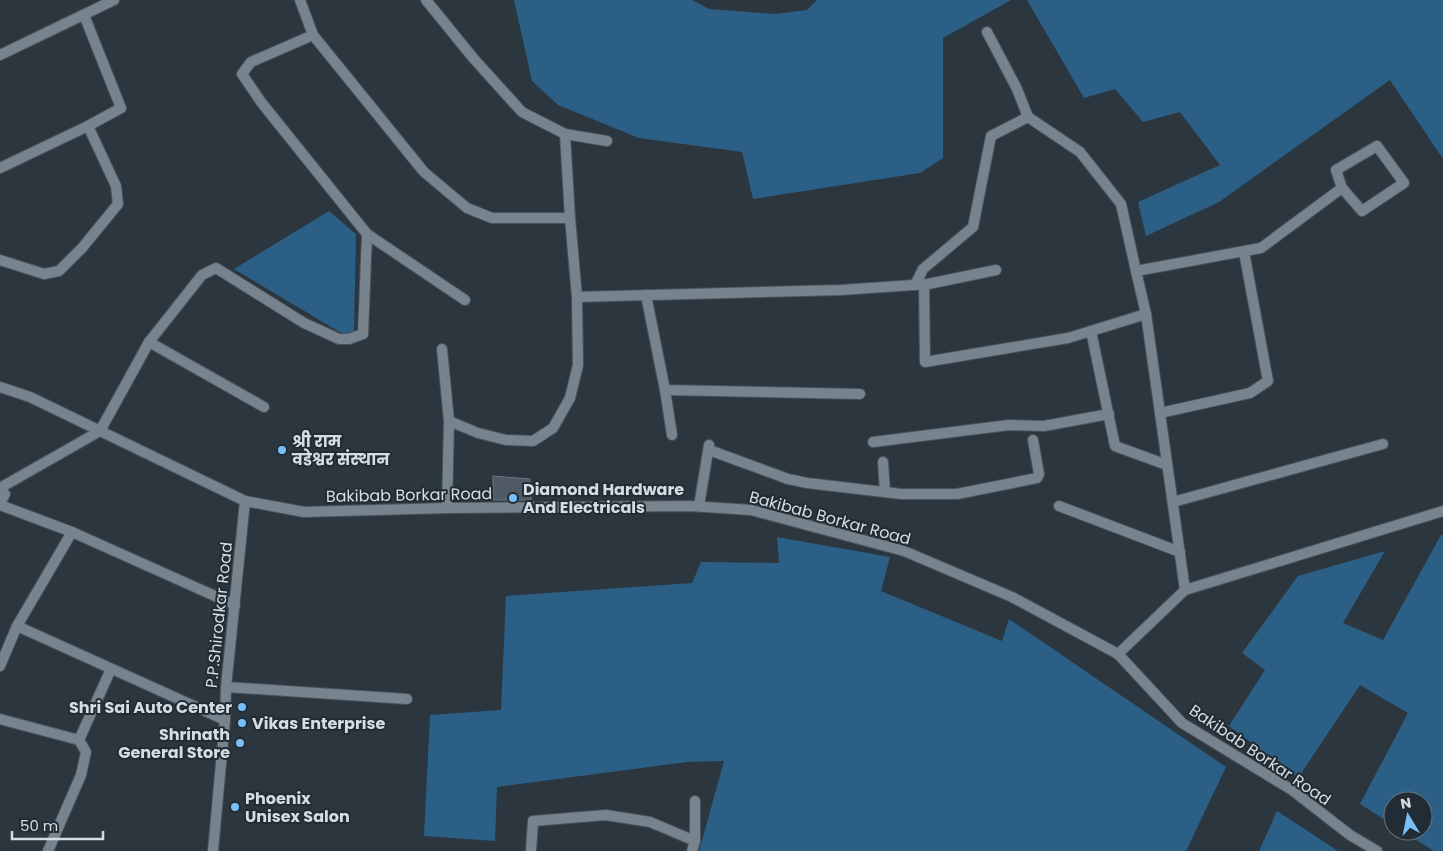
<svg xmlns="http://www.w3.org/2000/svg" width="1443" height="851" viewBox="0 0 1443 851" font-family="Poppins,'Noto Sans Devanagari',sans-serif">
<rect width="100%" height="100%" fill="#2c363f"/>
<g fill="#2b5f86">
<polygon points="514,0 692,0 709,9 774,14 807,10 817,0 1011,0 943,38 943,158 920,173 753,199 742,152 639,138 558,105 532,81"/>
<polygon points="1027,0 1443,0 1443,159 1390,80 1219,202 1146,236 1138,202 1220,165 1180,112 1143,122 1115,89 1084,98"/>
<polygon points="329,211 356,234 354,332 343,334 234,269"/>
<polygon points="1441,535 1443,535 1443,851 1434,851 1402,831 1423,831 1423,801 1393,801 1393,825 1360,804 1408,713 1360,685 1298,778 1229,726 1265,670 1242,653 1298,576 1385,551 1343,623 1383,640"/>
<polygon points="777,537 890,557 881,591 1002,641 1009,619 1226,767 1186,851 699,851 724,761 687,762 497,787 495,841 424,836 430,715 501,710 506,596 692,583 701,562 779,563"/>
<polygon points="1277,811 1338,851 1259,851"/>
</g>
<polygon fill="#4f5a64" stroke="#69757f" points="493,476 530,479 531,500 493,500"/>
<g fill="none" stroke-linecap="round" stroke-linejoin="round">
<defs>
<g id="minor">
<polyline points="300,0 313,35 424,172 467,208 492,218 570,218"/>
<polyline points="426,0 474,59 522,112 565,134 607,141"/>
<polyline points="987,32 1017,89 1028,117"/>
<polyline points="313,35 251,62 242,74 261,102 367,234 465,300"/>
<polyline points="565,134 570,218 577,297"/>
<polygon points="1377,146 1404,183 1362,211 1342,188 1336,170"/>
<polyline points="0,168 88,126 121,108 84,15"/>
<polyline points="0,260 44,274 59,271 82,248 118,204 116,186 88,126"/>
<polyline points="924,284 925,362 1068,338 1091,331"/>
<polyline points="915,285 923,269 973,227 991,136 1028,117 1080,152 1121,204 1136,271"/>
<polyline points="646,295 665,390 860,394"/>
<polyline points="1146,314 1091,331 1115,446 1167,465"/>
<polyline points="149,342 264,407"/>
<polyline points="442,349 449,421 447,508"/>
<polyline points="665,390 672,435"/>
<polyline points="1160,413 1250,393 1268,381 1244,252"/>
<polyline points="449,421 478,433 506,440 533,441 553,428 570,398 578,365 577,297 841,290 928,284 996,270"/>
<polyline points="873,442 1009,425 1044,426 1109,414"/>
<polyline points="709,450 788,479 807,483 901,494 957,494 1037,478 1039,474 1033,440"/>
<polyline points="883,462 885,492"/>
<polyline points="0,488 100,431 149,342 202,275 216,268 304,323 339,339 349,339 363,334 367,234"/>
<polyline points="1173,502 1383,444"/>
<polyline points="0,504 5,494"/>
<polyline points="0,505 72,532 17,626 0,666"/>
<polyline points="699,506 709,445"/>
<polyline points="1059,506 1180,552"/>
<polyline points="72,532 235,605"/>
<polyline points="1185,590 1146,314 1136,271 1261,248 1342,188"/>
<polyline points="17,626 225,720"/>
<polyline points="1118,654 1185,590 1443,511"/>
<polyline points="226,687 407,699"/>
<polyline points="0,719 79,740 86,752 81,775 48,851"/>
<polyline points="79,740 111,669"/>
<polyline points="213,851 225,720 226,687 245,501"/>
<polyline points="531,851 533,821 606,815 650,822 695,841"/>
<polyline points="692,851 695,841 695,801"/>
</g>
<g id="tertiary">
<polyline points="0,55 114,0"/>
<polyline points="0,387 30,397 245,501 304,512 447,508 690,506 751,510 904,551 1012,597 1118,654 1182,723 1292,790 1350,835 1377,851"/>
</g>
</defs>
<use href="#minor" stroke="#4a535a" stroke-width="12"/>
<use href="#tertiary" stroke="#4a535a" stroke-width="12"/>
<use href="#minor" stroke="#77838d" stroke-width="10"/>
<use href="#tertiary" stroke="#77838d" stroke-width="10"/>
</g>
<g fill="#78bff8" stroke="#222c34" stroke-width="2">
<circle cx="282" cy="450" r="5"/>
<circle cx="513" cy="498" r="5"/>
<circle cx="242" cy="707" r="5"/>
<circle cx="242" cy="723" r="5"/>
<circle cx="240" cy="743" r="5"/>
<circle cx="235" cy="807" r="5"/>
</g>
<g text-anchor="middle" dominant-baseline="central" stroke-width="4" stroke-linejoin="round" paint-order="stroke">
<g font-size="16" font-weight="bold" fill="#d6dde2" stroke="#222c34" text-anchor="start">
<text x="292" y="441">श्री राम<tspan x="292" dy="18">वडेश्वर संस्थान</tspan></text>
<text x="523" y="489">Diamond Hardware<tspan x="523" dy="18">And Electricals</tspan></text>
<text x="232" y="707" text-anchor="end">Shri Sai Auto Center</text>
<text x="252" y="723">Vikas Enterprise</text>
<text x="230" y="734" text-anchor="end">Shrinath<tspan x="230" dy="18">General Store</tspan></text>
<text x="245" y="798">Phoenix<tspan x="245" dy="18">Unisex Salon</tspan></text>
</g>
<g font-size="16" fill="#d6dde2" stroke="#222c34">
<text transform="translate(409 495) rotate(-1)">Bakibab Borkar Road</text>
<text transform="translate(830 518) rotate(15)">Bakibab Borkar Road</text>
<text transform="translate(219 615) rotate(-84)">P.P.Shirodkar Road</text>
<text transform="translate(1260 755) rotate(34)">Bakibab Borkar Road</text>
</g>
</g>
<g transform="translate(1408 816) rotate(350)"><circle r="24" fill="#222c34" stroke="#6a737a"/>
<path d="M0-4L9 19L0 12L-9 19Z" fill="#78bff8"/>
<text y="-8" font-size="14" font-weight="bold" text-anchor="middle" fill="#d6dde2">N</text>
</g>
<path d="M12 831v8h91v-8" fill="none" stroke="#d6dde2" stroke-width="2.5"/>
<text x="20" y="831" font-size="15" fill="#d6dde2" stroke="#222c34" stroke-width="4" paint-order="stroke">50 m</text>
</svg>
